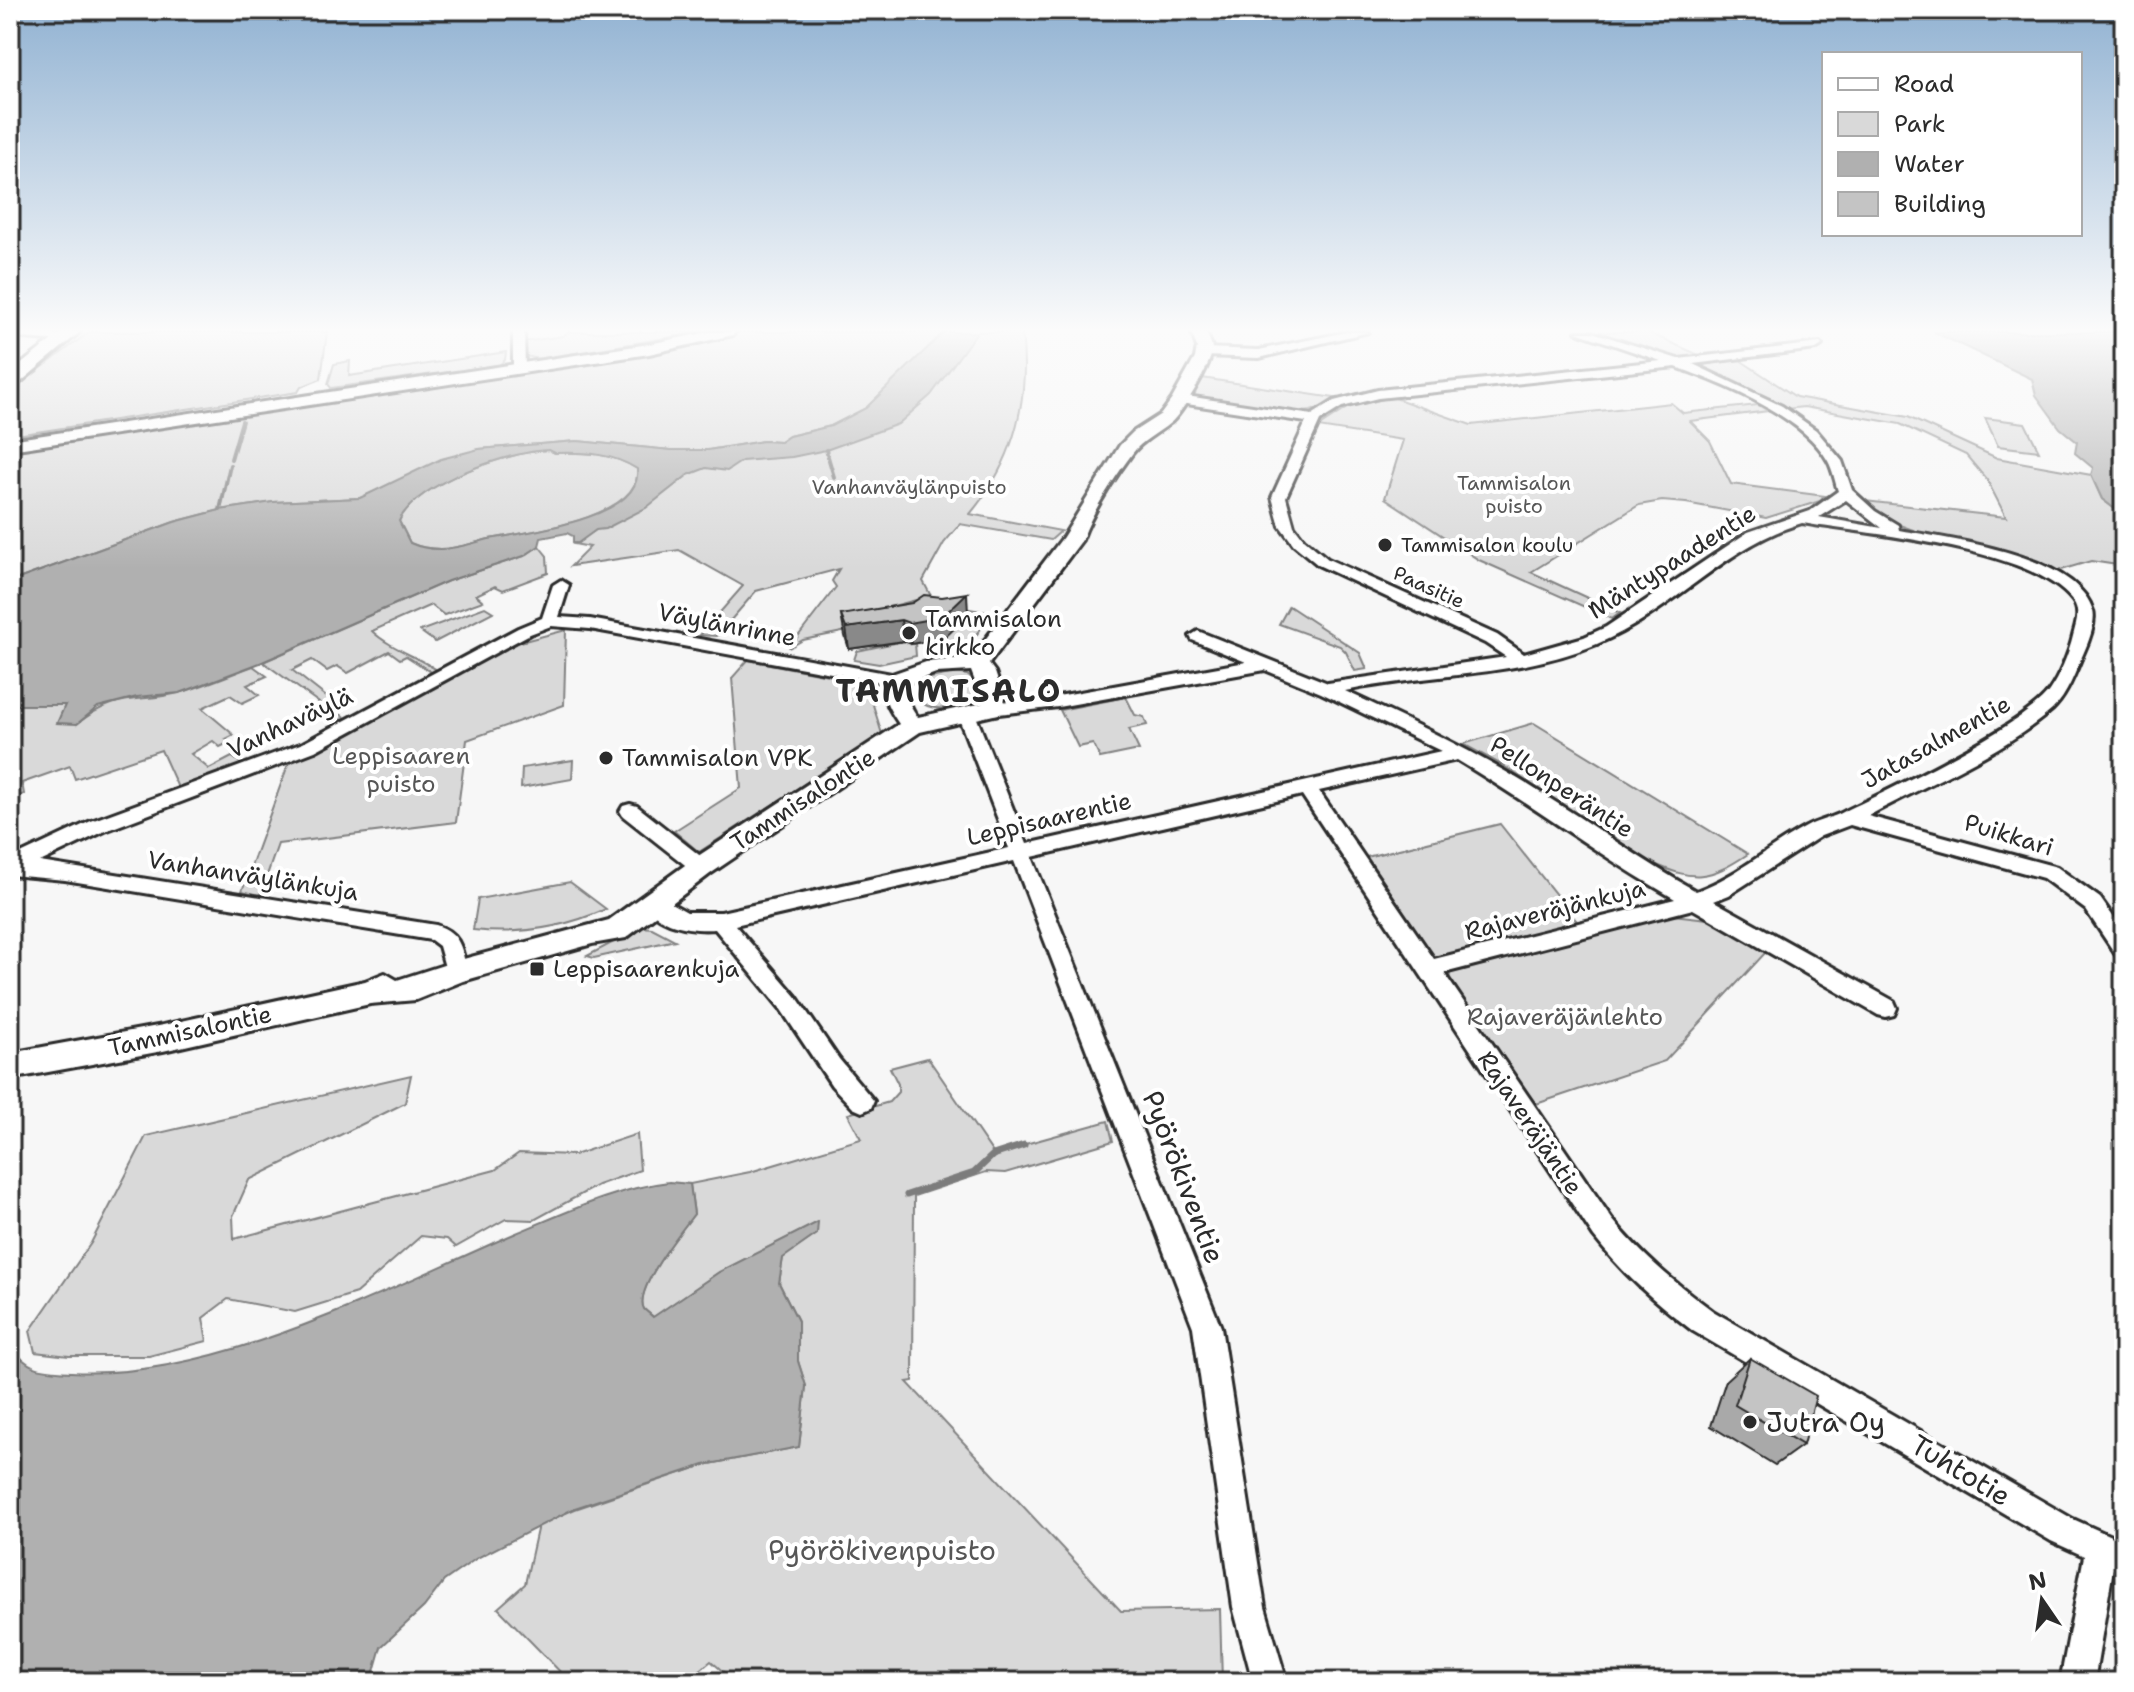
<svg xmlns="http://www.w3.org/2000/svg" width="2134" height="1692" viewBox="0 0 2134 1692" font-family="'Shantell Sans',sans-serif">
<rect width="100%" height="100%" fill="#f7f7f7"/>
<filter id="ink" filterUnits="userSpaceOnUse"><feTurbulence type="fractalNoise" baseFrequency=".0125" numOctaves="2"/><feDisplacementMap in="SourceGraphic" scale="16" xChannelSelector="R" yChannelSelector="G"/><feConvolveMatrix kernelMatrix="1 2 1 2 8 2 1 2 1" color-interpolation-filters="sRGB"/></filter>
<g filter="url(#ink)">
<g fill="#d9d9d9" stroke="#828282" stroke-width="2">
<polygon points="89,332 327,332 321,379 301,387 298,392 10,436 10,392"/>
<polygon points="568,332 701,332 540,359 525,356 522,342 563,336"/>
<polygon points="740,332 944,332 866,408 831,426 789,436 780,442 763,441 708,450 671,450 577,441 479,449 360,498 273,502 220,510 174,522 10,582 10,449 711,340"/>
<path d="M977,332H1022C1030,400 1015,461 970,514L1061,531L1051,540L960,524L944,543L923,581L931,596L882,609L941,604L992,613L970,644L939,651L937,647L947,644L944,638L960,624L958,620H901L803,640L789,648L836,587L832,581L839,569L756,591L717,636L700,635L743,586L679,550L571,566L590,547L574,544L689,470L819,445Z"/>
<polygon points="1589,332 1647,332 1706,358 1684,360"/>
<polygon points="506,352 505,360 499,365 331,388 328,384 334,364 350,361 349,376"/>
<polygon points="1740,360 1796,397 1908,417 1997,458 2091,475 2102,499 2124,516 2124,566 2091,561 2054,572 1999,549 1929,536 1897,524 1875,513 1865,501 2006,517 1987,480 1966,455 1900,424 1804,407 1785,409 1702,367 1706,364"/>
<polygon points="1202,378 1341,399 1311,411 1296,413 1192,396"/>
<polygon points="1392,397 1471,425 1671,403 1683,413 1758,405 1768,411 1690,421 1710,441 1731,484 1825,496 1820,501 1766,518 1686,503 1662,501 1639,505 1531,572 1620,613 1612,619 1479,560 1385,498 1403,440 1318,427 1347,408"/>
<polygon points="1985,418 2025,423 2039,451 1998,446"/>
<path d="M549,450L555,453C585,452 612,453 637,469C643,519 522,533 489,539C473,543 457,549 440,549C430,549 419,547 410,543L399,521C416,483 509,451 549,450Z"/>
<path d="M539,546L547,556L548,573L503,590L495,586L476,595L483,601L444,615L431,605L372,631C387,646 417,657 437,670L433,673L406,656L400,659L389,651L348,673L337,666L327,671L312,660L292,670L343,710L339,713L347,719L344,721L263,662L448,581L524,556Z"/>
<polygon points="1289,606 1360,653 1367,669 1355,671 1346,652 1340,646 1279,624"/>
<polygon points="485,607 493,612 435,642 420,631"/>
<polygon points="566,630 564,705 467,740 456,822 278,844 260,895 242,891 289,762 310,754 509,645"/>
<polygon points="904,641 915,643 916,656 879,664 854,660 857,651"/>
<polygon points="748,660 866,682 882,734 699,852 674,831 741,788 732,678"/>
<path d="M253,666L267,676L247,685L259,695L242,703L230,695L202,708L234,735L226,739L230,742L220,747L213,741L191,754L209,769L232,757L244,765L179,790L161,750L75,779L70,766L22,783L24,794L10,799V705H66L77,724C118,691 138,704 182,692C206,685 229,675 253,666Z"/>
<path d="M955,673L967,675L975,681L977,693C963,710 932,715 916,698L915,689L925,679Z"/>
<polygon points="1126,697 1135,715 1144,717 1147,725 1129,729 1139,750 1100,758 1093,744 1078,747 1060,710"/>
<path d="M1534,723L1748,854C1709,880 1694,882 1650,862L1502,765L1463,744Z"/>
<polygon points="573,760 572,779 521,788 522,768"/>
<polygon points="1500,824 1579,924 1437,961 1367,857"/>
<path d="M570,882L606,909C563,928 519,935 473,930L478,899Z"/>
<polygon points="1673,915 1716,920 1766,952 1665,1061 1536,1104 1449,981 1450,973 1461,967"/>
<polygon points="642,927 652,928 675,940 594,958 587,956"/>
<path d="M928,1058L993,1153L1108,1121L1113,1141L1005,1173L986,1172L914,1196L913,1381L907,1382L1121,1611L1220,1609L1222,1682H735L711,1661L686,1682H570L498,1608L525,1584L538,1525L575,1509L704,1465L799,1447L806,1386L798,1361V1321L779,1283L783,1257L817,1234V1223L719,1272L654,1317C653,1317 645,1310 644,1309C633,1290 682,1230 694,1214L690,1184L750,1172L861,1139L848,1114L889,1102L898,1092V1084L890,1068Z"/>
<polygon points="411,1075 405,1103 249,1180 233,1216 234,1239 495,1170 519,1153 574,1155 637,1134 640,1170 598,1185 534,1220 506,1219 456,1247 447,1239 421,1236 356,1293 295,1312 228,1299 203,1318 207,1341 149,1356 69,1356 35,1352 30,1331 91,1243 146,1136"/>
</g>
<g fill="#b0b0b0" stroke="#7b7b7b" stroke-width="2" fill-rule="evenodd">
<path d="M944,332H977L931,395L898,424L826,450L792,457L742,461L727,471L706,468L688,475L646,508L605,529L596,530L578,543H573V536L567,533L541,538L539,546L524,556L448,581L260,663L180,693L137,697L98,707L77,724L57,723L65,705H10V582L174,522L220,510L273,502L360,498L441,459L479,449L577,441L671,450H708L763,441L780,442L789,436L831,426L866,408ZM549,450L555,453C585,452 612,453 637,469C644,519 522,533 489,539C473,543 457,549 440,549C430,549 419,547 410,543L399,521C416,483 509,451 549,450Z"/>
<polygon points="1934,332 2124,332 2124,516 2102,499 2091,475 2093,468 2075,453 2077,442 2060,428 2036,395 2032,379"/>
<path d="M669,1182L690,1184L694,1214C682,1230 633,1290 644,1309C645,1310 652,1316 653,1317L719,1272L818,1222L817,1234L783,1258L779,1283L798,1321V1361L806,1386L799,1447L704,1465L575,1508L477,1558L444,1581L424,1607L381,1647L371,1682H10V1350L13,1348C29,1372 45,1370 71,1372C215,1381 384,1290 514,1234C563,1214 616,1188 669,1182Z"/>
</g>
<g fill="none" stroke-linecap="round" stroke-linejoin="round">
<g stroke="#7b7b7b" stroke-width="4">
<polyline points="826,450 834,477"/>
<polyline points="231,459 242,421"/>
<polyline points="220,510 230,465"/>
</g>
<polyline stroke="#7b7b7b" stroke-width="7" points="907,1195 974,1173 993,1155 1024,1145"/>
<defs>
<g id="minor">
<polygon points="10,332 64,335 70,338 64,341 10,337"/>
<polygon points="513,332 524,332 525,369 519,373 513,369"/>
<polygon points="1347,332 1368,332 1259,358 1205,356 1199,352 1205,348 1259,350"/>
<path d="M1576,332H1592L1678,359L1820,343L1822,345L1816,349L1693,364L1782,406L1816,430L1842,461L1852,490L1875,511L1898,525L1899,530C1948,539 2077,554 2093,611C2096,622 2089,641 2084,652C2075,672 2068,695 2052,710C2001,754 1927,784 1868,816L2057,867L2100,898L2124,932V957L2116,955L2086,910L2043,878L1850,825L1821,836L1729,895L1714,901L1894,1001L1897,1008L1894,1015L1886,1017L1878,1015L1693,909L1444,973L1612,1219C1642,1256 1675,1283 1713,1311L2073,1519L2124,1542V1574L2113,1569L2094,1682H2060L2084,1556L2051,1541L1693,1331C1655,1302 1623,1274 1594,1237L1302,795L1032,857L1221,1327L1265,1607L1287,1682H1253L1233,1607L1193,1327L1014,861L735,925L796,996L839,1059L874,1101L871,1108L862,1112L853,1108L832,1086L780,1008L715,929C690,931 656,925 643,901L646,895L653,893L687,912H721L1009,848L958,716L967,710L976,716L1027,844L1441,751L1321,693L1265,670L1058,707L990,715L981,709L990,703L1058,696L1246,662L1192,640L1190,636L1198,631L1328,683L1506,657L1485,643L1318,565L1294,545L1280,526L1272,497L1306,422L1180,403L1174,399L1180,395L1312,415L1334,401L1378,390L1661,361ZM1676,367C1724,384 1803,416 1828,461C1833,470 1835,482 1838,491L1810,511L1748,532L1606,627L1584,637L1524,654L1497,635L1328,559L1304,539L1294,526L1286,497L1320,421L1342,407L1378,398ZM1846,500L1882,528L1819,517ZM1802,523C1867,534 2032,547 2073,601C2081,612 2076,624 2073,636C2069,653 2059,677 2049,691C2024,726 1889,790 1845,811C1833,818 1818,820 1806,827C1768,847 1736,877 1696,891C1642,861 1593,825 1541,793C1478,753 1412,722 1345,691C1428,673 1518,677 1597,644C1673,613 1722,547 1802,523ZM1457,760C1531,804 1600,856 1675,899L1434,959L1319,791Z"/>
<path d="M561,580L569,585L559,617L590,619L897,675L906,680L897,685L590,629L551,626L530,634L315,751L105,831L40,862L436,925C461,933 462,949 467,972L464,978L456,981L448,978L439,946L431,940L65,880L10,875V859L91,821L303,743L518,628L542,618L553,585Z"/>
<polygon points="630,804 637,806 708,862 711,867 708,872 694,872 623,816 620,811 623,806"/>
</g>
<g id="tertiary">
<polygon points="709,332 735,332 733,335 649,354 10,450 10,440 649,344"/>
<path d="M1191,332H1205C1208,337 1212,343 1212,349C1213,362 1181,415 1170,423C1157,434 1142,440 1132,454C1113,480 1093,510 1082,540L989,664L995,672L1006,705L998,714L920,732L710,874L626,938L592,944L463,981L416,1000L370,1004L163,1051L10,1079V1053L163,1025L365,981L385,973L397,980L456,961L609,920L692,860L899,724C889,709 878,693 889,675L926,662L971,658L1063,537L1120,445L1133,432L1161,414L1172,399L1195,358L1197,347ZM971,671L983,703L918,717C910,707 906,697 907,684L936,673Z"/>
</g>
<polygon id="secondary" points="62,332 80,332 16,386 10,387 10,373"/>
</defs>
<use href="#minor" stroke="#2b2b2b" stroke-width="6"/>
<use href="#tertiary" stroke="#2b2b2b" stroke-width="6"/>
<use href="#secondary" stroke="#2b2b2b" stroke-width="6"/>
<use href="#minor" fill="#fff" fill-rule="evenodd"/>
<use href="#tertiary" fill="#fff" fill-rule="evenodd"/>
<use href="#secondary" fill="#fff" fill-rule="evenodd"/>
</g>
<g fill="#a9a9a9" stroke="#2b2b2b" stroke-width="2">
<polygon points="968,614 944,638 911,644 904,641 849,649 845,636 841,615"/>
<polygon points="1750,1358 1803,1445 1775,1465 1711,1426 1726,1380"/>
</g>
<g fill="#898989" stroke="#2b2b2b" stroke-width="2">
<polygon points="967,593 968,614 944,638 911,644 909,623"/>
<polygon points="901,620 904,641 849,649 846,628"/>
</g>
<g fill="#c4c4c4" stroke="#2b2b2b" stroke-width="2">
<polygon points="967,593 942,617 909,623 901,620 846,628 841,615 912,603 924,595 942,597"/>
<polygon points="1750,1358 1816,1396 1803,1445 1735,1405"/>
</g>
</g>
<linearGradient id="sky" x2="0" y2="1"><stop stop-color="#91b2d2"/><stop offset="0.58" stop-color="#fbfbfb"/><stop offset="1" stop-color="#fbfbfb" stop-opacity="0"/></linearGradient>
<rect width="2134" height="569" fill="url(#sky)"/>
<g fill="#2b2b2b" stroke="#fff" stroke-width="3">
<circle cx="1385" cy="545" r="8"/>
<circle cx="909" cy="633" r="8"/>
<circle cx="606" cy="758" r="8"/>
<rect x="529" y="961" width="16" height="16" rx="4"/>
<circle cx="1750" cy="1422" r="8"/>
</g>
<g text-anchor="middle" dominant-baseline="central" stroke-width="8" stroke-linejoin="round" paint-order="stroke">
<g font-size="20" fill="#565656" stroke="#fff">
<text x="1514" y="483">Tammisalon<tspan x="1514" dy="23">puisto</tspan></text>
<text x="909" y="487">Vanhanväylänpuisto</text>
</g>
<g font-size="20" fill="#2b2b2b" stroke="#fff" text-anchor="start">
<text x="1401" y="545">Tammisalon koulu</text>
</g>
<g font-size="20" fill="#2b2b2b" stroke="#fff">
<text transform="translate(1429 587) rotate(24)">Paasitie</text>
</g>
<g font-size="24" fill="#2b2b2b" stroke="#fff">
<text transform="translate(1672 562) rotate(-32)">Mäntypaadentie</text>
<text transform="translate(727 625) rotate(11)">Väylänrinne</text>
<text transform="translate(290 723) rotate(-25)">Vanhaväylä</text>
<text transform="translate(1936 742) rotate(-29)">Jatasalmentie</text>
<text transform="translate(1562 787) rotate(33)">Pellonperäntie</text>
<text transform="translate(803 800) rotate(-33)">Tammisalontie</text>
<text transform="translate(1049 819) rotate(-13)">Leppisaarentie</text>
<text transform="translate(2009 835) rotate(17)">Puikkari</text>
<text transform="translate(253 876) rotate(9)">Vanhanväylänkuja</text>
<text transform="translate(1555 910) rotate(-14)">Rajaveräjänkuja</text>
<text transform="translate(190 1031) rotate(-12)">Tammisalontie</text>
<text transform="translate(1530 1123) rotate(56)">Rajaveräjäntie</text>
</g>
<g font-size="24" fill="#2b2b2b" stroke="#fff" text-anchor="start">
<text x="925" y="619">Tammisalon<tspan x="925" dy="28">kirkko</tspan></text>
<text x="622" y="758">Tammisalon VPK</text>
<text x="553" y="969">Leppisaarenkuja</text>
</g>
<g font-size="24" fill="#565656" stroke="#fff">
<text x="401" y="756">Leppisaaren<tspan x="401" dy="28">puisto</tspan></text>
<text x="1565" y="1017">Rajaveräjänlehto</text>
</g>
<g font-size="28" fill="#2b2b2b" stroke="#fff">
<text transform="translate(1184 1177) rotate(69)">Pyörökiventie</text>
<text transform="translate(1961 1470) rotate(31)">Tuhtotie</text>
</g>
<g font-size="28" fill="#2b2b2b" stroke="#fff" text-anchor="start">
<text x="1766" y="1422">Jutra Oy</text>
</g>
<g font-size="28" fill="#565656" stroke="#fff">
<text x="882" y="1550">Pyörökivenpuisto</text>
</g>
<g font-size="32" font-weight="bold" letter-spacing="2" fill="#2b2b2b" stroke="#fff">
<text x="949" y="690">TAMMISALO</text>
</g>
</g>
<rect width="2134" height="1692" fill="none" stroke="#fff" stroke-width="40"/>
<rect x="20" y="20" width="2094" height="1652" fill="none" stroke="#2b2b2b" stroke-width="3" filter="url(#ink)"/>
<rect x="1822" y="52" width="260" height="184" fill="#ffffff" stroke="#aaaaaa" stroke-width="2"/>
<rect x="1838" y="78" width="40" height="12" fill="#ffffff" stroke="#aaaaaa" stroke-width="2"/>
<text x="1894" y="92" font-size="24" fill="#2b2b2b">Road</text>
<rect x="1838" y="112" width="40" height="24" fill="#d9d9d9" stroke="#aaaaaa" stroke-width="2"/>
<text x="1894" y="132" font-size="24" fill="#2b2b2b">Park</text>
<rect x="1838" y="152" width="40" height="24" fill="#b0b0b0" stroke="#aaaaaa" stroke-width="2"/>
<text x="1894" y="172" font-size="24" fill="#2b2b2b">Water</text>
<rect x="1838" y="192" width="40" height="24" fill="#c4c4c4" stroke="#aaaaaa" stroke-width="2"/>
<text x="1894" y="212" font-size="24" fill="#2b2b2b">Building</text>
<g transform="translate(2042 1600) rotate(347)" stroke="#ffffff" stroke-width="6" paint-order="stroke">
<path d="M0-6L14 30L0 20L-14 30Z" fill="#2b2b2b"/>
<text y="-12" font-size="22" font-weight="bold" text-anchor="middle" fill="#2b2b2b">N</text>
</g>
</svg>
